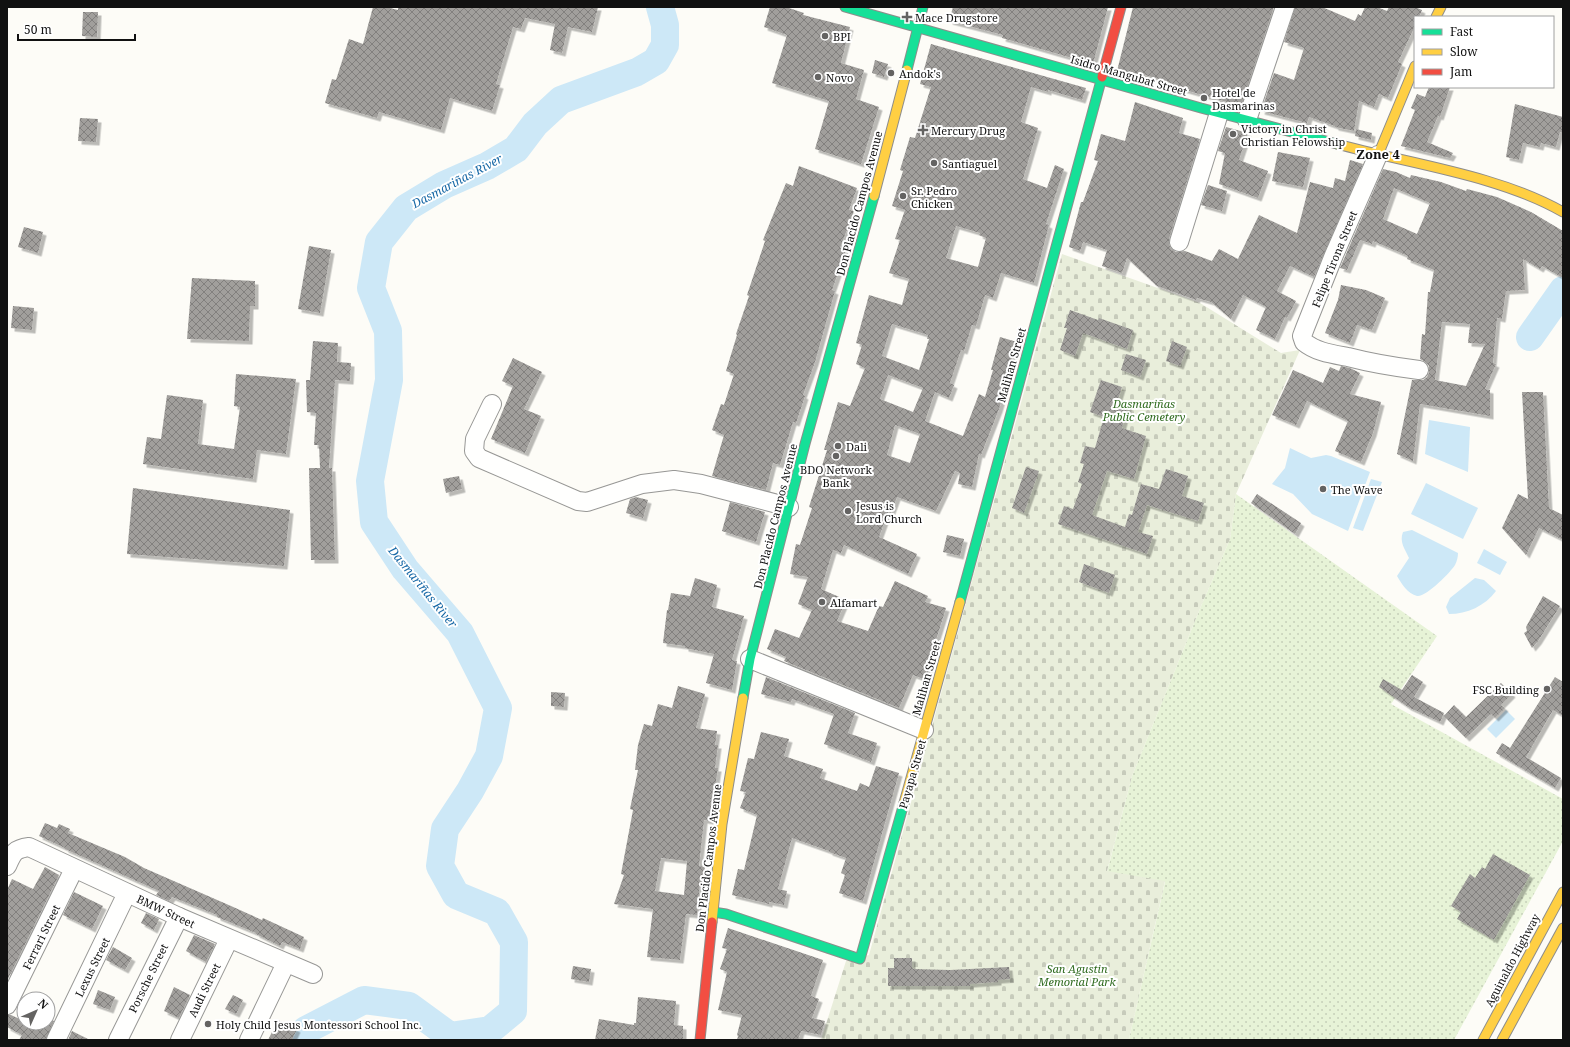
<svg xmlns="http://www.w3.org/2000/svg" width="1570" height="1047" viewBox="0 0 1570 1047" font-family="'Noto Serif',serif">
<defs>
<pattern id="green-dots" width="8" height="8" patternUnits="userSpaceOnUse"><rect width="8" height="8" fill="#e7f3d7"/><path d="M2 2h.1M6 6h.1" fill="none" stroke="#c5cfb8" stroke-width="1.8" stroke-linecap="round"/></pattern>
<pattern id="cemetery-stones" width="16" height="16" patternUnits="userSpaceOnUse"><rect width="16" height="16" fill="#e9eedb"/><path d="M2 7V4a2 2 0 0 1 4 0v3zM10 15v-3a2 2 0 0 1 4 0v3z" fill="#c7cbbb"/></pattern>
<pattern id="building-cross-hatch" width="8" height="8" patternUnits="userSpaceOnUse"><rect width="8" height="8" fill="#a19f9c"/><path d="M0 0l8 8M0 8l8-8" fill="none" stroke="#82807e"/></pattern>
<filter id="shadow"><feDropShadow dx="3.5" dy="3.5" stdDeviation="0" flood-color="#0004"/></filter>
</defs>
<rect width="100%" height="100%" fill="#fdfcf7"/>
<polygon fill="url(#green-dots)" points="1236,494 1437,636 1391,704 1563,799 1563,841 1454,1040 1117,1040 1129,1039 1165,882 1107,872 1132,776 1201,606 1230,539"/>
<polygon fill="url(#cemetery-stones)" points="1062,254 1200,303 1281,353 1300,350 1236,494 1230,539 1201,606 1132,776 1107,871 1165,881 1129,1039 821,1040 846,961 869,955"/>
<g fill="#cde8f7">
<polygon points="1429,420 1470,427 1468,472 1425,454"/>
<polygon points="1290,448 1311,458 1326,455 1331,456 1370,472 1348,531 1312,514 1293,494 1272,484 1285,468"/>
<polygon points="1371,479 1382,482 1363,531 1353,528"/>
<polygon points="1426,483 1478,508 1463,539 1411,514"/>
<path d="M1412,530L1458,553C1458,557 1457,561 1455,565C1451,572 1425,598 1417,596C1408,594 1401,583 1397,576L1409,558C1405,549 1399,542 1403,532Z"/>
<polygon points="1484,549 1507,562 1500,575 1477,563"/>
<path d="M1475,578L1484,580L1496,591C1485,606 1467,614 1449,614L1446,607L1450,598Z"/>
<polygon points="1506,710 1515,719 1496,738 1487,729"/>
</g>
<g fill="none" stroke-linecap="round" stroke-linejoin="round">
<g stroke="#cde8f7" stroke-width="28">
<polyline points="1530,337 1563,290"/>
<polyline points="305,1040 306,1030 364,1000 409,1006 450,1036 490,1030 513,1011 514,942 497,912 456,895 440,866 445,829 470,791 489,756 498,708 460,633 405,569 374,522 370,481 389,380 388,331 371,288 379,242 406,208 444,185 487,166 516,149 535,124 561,100 637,72 656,61 665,45 665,25 660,7"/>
</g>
</g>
<g fill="url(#building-cross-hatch)" fill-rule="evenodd" filter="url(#shadow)">
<polygon points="373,7 386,7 398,10 398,7 598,7 592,32 568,27 562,53 550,50 555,24 525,18 521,29 513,27 496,84 500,85 492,111 450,98 441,130 379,112 377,118 325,103 332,79 336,80 349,39 363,44"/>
<polygon points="770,7 786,7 804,13 803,15 850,27 841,63 864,70 856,99 879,107 861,164 815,149 829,101 772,83 787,35 764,27"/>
<polygon points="953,7 1108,7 1093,64 1002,38 1003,35 949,21"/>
<polygon points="1133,7 1274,7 1241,106 1171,86 1171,83 1142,74 1141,78 1117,71"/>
<polygon points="1295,7 1322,7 1355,21 1358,14 1361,16 1365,7 1377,7 1387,11 1389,7 1415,7 1422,10 1419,17 1415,17 1415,26 1398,62 1402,64 1388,98 1379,94 1374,107 1359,101 1354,131 1335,127 1335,126 1309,117 1307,123 1261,111 1274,73 1294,80 1304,48 1284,42"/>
<polygon points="83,12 98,12 97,37 82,36"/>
<path d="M931,44L1086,88L1082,100L1048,90V92L1031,87L1021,122L1038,128L1023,179L1047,188L1055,165L1064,169L1046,224L1049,225L1034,283L1001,273L993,298L985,295L976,326L972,325L964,351L961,350L950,383L954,385L949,398L935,392L925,421L963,436L979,394L985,397L993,370H991L1000,337L1017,342L1006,379H1008L999,409L981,455L979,454L972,487L958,484L960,473L955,471L936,511L897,497L891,513L888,512L879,537L917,554L908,574L844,545L841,553L833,550L821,589L846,600L837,621L868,631L879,606L883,607L895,581L928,596L925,602L946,608L930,659L931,660L926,680L913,675L899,708L784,661L786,657L767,649L775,629L799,638L812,610L798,604L808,577L790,574L796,544L800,545L812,508L809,507L827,450H824L838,402L850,406L865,368L856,364L862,345L856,343L869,295L902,305L909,279L889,273L900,240L895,239L905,210L892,206L903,171L900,170L910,137L915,138L931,87L920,84ZM956,226L980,233L979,235L986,238L978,267L946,258ZM892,324L928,335L927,339H929L919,370L882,356ZM888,375L923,388L913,412L880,399ZM895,425L920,434L910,463L887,455Z"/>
<polygon points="875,60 888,64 884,77 872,73"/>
<polygon points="1429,87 1450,87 1440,117 1438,116 1427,142 1453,153 1450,158 1401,146 1415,110 1411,108 1417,94 1425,97"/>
<polygon points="1135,102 1183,118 1179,133 1200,139 1169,239 1169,244 1171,249 1176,252 1185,251 1212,261 1219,249 1238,259 1259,215 1297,233 1310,182 1333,188 1335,178 1345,181 1350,160 1363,164 1314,277 1290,266 1277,291 1296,301 1287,318 1285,317 1275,339 1256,330 1266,307 1243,295 1231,319 1211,302 1197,298 1196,300 1157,286 1127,258 1122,273 1102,266 1107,250 1083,242 1080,251 1069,247 1081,202 1083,202 1098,161 1094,160 1101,134 1125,141"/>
<polygon points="1515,104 1563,117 1563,133 1560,132 1556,147 1541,143 1540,147 1523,143 1519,160 1506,157"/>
<polygon points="80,118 98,119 96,142 78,141"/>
<polygon points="1226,127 1248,133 1239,160 1268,171 1258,198 1219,184 1225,153 1218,151"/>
<polygon points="1356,129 1372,133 1371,140 1355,136"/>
<polygon points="1278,152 1310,158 1303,187 1272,181"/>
<polygon points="799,166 857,188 849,210 854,211 840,248 846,250 832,290 835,291 815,362 803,395 805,396 796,423 793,422 780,465 773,463 766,490 712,476 724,435 712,430 721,404 724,405 734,374 726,371 737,335 736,334 749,296 747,295 765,241 763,240 786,183 793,186"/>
<path d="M1383,169L1396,172L1410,178L1411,175L1441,182L1466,191L1467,189L1497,197L1531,212L1563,231V278L1542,266L1540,269L1523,259L1525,290L1506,291L1502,319L1497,318L1493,363L1496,364L1485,389L1490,390V416L1420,404L1413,461L1397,454L1412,380H1423L1427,377L1429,372V366L1426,362L1420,359L1422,334L1425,335L1428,292H1430L1434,270L1407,259L1408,256L1373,241L1372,244L1360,240L1347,270L1340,268ZM1394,188L1430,203L1417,234L1383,219ZM1442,322L1470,324L1468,343L1485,344L1466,386L1435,380Z"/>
<polygon points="1208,185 1227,191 1222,211 1201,205"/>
<polygon points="24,227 43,232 38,253 18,247"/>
<polygon points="309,246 331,250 320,313 298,309"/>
<polygon points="192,278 255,281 255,306 250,306 249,341 187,339"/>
<polygon points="1341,285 1366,290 1385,298 1372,330 1357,325 1350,343 1325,333 1338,300"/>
<polygon points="13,306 34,308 32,330 11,328"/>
<polygon points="1070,310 1098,320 1099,318 1133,330 1127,349 1083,333 1075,356 1060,350 1067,328 1064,328"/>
<polygon points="313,341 338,343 337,362 351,363 350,381 335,380 329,468 332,468 335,560 311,560 309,468 320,468 319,445 314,445 316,413 307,412 306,380 310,380"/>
<polygon points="1172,341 1187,347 1180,366 1166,361"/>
<polygon points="1126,354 1146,360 1140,377 1121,370"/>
<polygon points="513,358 542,372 524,409 541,416 525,453 491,439 513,386 502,381"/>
<polygon points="1341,366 1350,368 1360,373 1350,394 1381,402 1373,433 1361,462 1335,451 1348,421 1307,401 1296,425 1272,415 1293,370 1323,383 1330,367 1339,371"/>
<polygon points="236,374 296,379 286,454 257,450 253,479 143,464 147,437 161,439 167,395 203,400 198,444 234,449 240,407 234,406"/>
<polygon points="1101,380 1122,387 1118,400 1129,403 1122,428 1146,436 1134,479 1107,471 1092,515 1125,527 1129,514 1132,515 1141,484 1159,489 1166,469 1188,476 1182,496 1204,503 1198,521 1147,505 1138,532 1153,536 1147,554 1058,524 1064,506 1073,509 1082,484 1078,482 1084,464 1080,463 1085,446 1095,448 1104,417 1090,412"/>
<polygon points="1522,392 1543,392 1549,508 1563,515 1563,540 1539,528 1526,555 1502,528 1518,494 1528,499"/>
<polygon points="1026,467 1039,471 1024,513 1012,508"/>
<polygon points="459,476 462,489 446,493 443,479"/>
<polygon points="133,488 290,510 284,566 127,554"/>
<polygon points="1257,494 1301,523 1295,534 1251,503"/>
<polygon points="636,497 648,500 643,518 626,513 630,499"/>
<polygon points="730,502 765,512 756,542 722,531"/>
<polygon points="947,535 964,539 960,556 943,552"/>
<polygon points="1084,564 1115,575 1109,593 1079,582"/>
<polygon points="695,578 717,585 712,607 744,616 732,660 737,661 732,690 706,683 714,654 685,648 685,646 663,643 667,610 668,610 671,593 690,596"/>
<polygon points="1543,596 1560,606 1538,641 1532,648 1524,633 1527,631 1526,627"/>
<polygon points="1412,675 1423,682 1414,697 1444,713 1440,722 1408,707 1379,687 1383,679 1402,690"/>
<polygon points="766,677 855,713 848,733 877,743 871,762 824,744 834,714 792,699 791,702 761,694"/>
<polygon points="1555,677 1563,682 1563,716 1553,710 1526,757 1561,778 1555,788 1496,753 1502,743 1510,748"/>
<polygon points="1501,683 1512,694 1501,705 1505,708 1495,718 1491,714 1466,738 1444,716 1454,705 1466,717"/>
<path d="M678,686L705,694L696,728L717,731L715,745H718L715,768H718L710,821L704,820L699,866L705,867L703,883H700L697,915L686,914L680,960L647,957L653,909L614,904L624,875L621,874L633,810L630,809L638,770H635L638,745L644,724L652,726L658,704L672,708ZM661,858L687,861L684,895L655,891Z"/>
<polygon points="551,692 565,693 564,707 551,706"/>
<polygon points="761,732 789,739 784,756 823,769 820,778 857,791 860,783 869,787 876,766 899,773 863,901 839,893 845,875 841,873 846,858 829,852 829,851 792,838 778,889 787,891 784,905 769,902 769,904 732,895 738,869 744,870 757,815 740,808 746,792 740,791 748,758 754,759"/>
<polygon points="45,823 57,828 59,824 70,829 68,833 125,857 144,868 231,906 262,920 263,918 304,937 300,949 282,942 280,946 256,934 256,933 217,917 217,915 172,897 169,901 156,895 159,891 65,849 65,848 39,836"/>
<polygon points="1493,854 1530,875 1494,940 1457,919 1461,912 1451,906 1470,874 1475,878 1482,867 1485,869"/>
<polygon points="45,867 59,875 7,981 7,890 12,879 33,889"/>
<polygon points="74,892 103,906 92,929 63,915"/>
<polygon points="146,913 159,919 154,930 141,923"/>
<polygon points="728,928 823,960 811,996 819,999 812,1018 825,1021 821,1035 801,1031 798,1040 737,1040 738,1036 737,1035 742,1015 718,1010 727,972 720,969 727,949 722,948"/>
<polygon points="194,935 215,944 206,962 186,951"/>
<polygon points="113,947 132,958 125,970 106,960"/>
<polygon points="894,958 912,958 912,968 914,969 950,970 1009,967 1010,979 998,980 998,982 970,984 970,986 888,986 888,968 894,968"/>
<polygon points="573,966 591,969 589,982 571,979"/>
<polygon points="174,987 190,995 179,1018 164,1011"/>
<polygon points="98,990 115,997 110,1010 93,1004"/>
<polygon points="233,995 243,1000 236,1014 225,1009"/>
<polygon points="638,997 676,1001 674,1025 683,1026 683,1040 595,1040 599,1019 634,1025 634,1023 636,1023"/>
<polygon points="7,1015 11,1015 24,1021 24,1023 48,1023 48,1018 54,1021 46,1040 19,1040 22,1035 7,1027"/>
<polygon points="278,1020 297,1029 292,1040 268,1040"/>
<polygon points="72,1031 90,1040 68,1040"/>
</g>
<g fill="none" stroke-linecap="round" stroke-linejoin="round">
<defs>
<g id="street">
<polyline points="1247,120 1285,7"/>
<path d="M1378,155L1334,255L1305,328L1302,336L1304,342C1316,352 1332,354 1348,357C1371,363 1395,367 1419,370"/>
<polyline points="1179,242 1219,113"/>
<polyline points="492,404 475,439 474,451 479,458 578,501 587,502 642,484 674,480 701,484 789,507"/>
<polyline points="750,659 924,730"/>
<path d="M7,866C13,853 14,849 29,847L179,917L313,974"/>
<polyline points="7,1005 74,869"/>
<polyline points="56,1040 127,893"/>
<polyline points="118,1040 179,917"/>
<polyline points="180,1040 229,939"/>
<polyline points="249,1040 286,963"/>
</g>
<g id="fast">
<polyline points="845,7 1201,108 1337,144"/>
<polyline points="907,70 923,7"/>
<polyline points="960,602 1102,77"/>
<polyline points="743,698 750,659 805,444 874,196"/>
<polyline points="713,912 726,914 860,959 904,803"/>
</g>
<g id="slow">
<polyline points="1436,17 1441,7"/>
<path d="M1337,144C1410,164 1498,175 1563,212"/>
<polyline points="1378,155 1415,66"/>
<polyline points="874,196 907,70"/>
<polyline points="904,803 960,602"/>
<polyline points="712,922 722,824 743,698"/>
<polyline points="1483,1040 1563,892"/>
<polyline points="1502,1040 1563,928"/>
</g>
<g id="jam">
<polyline points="1102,77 1121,7"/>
<polyline points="700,1040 712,922"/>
</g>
</defs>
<use href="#street" stroke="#979795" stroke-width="20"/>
<use href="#fast" stroke="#8e8d8b" stroke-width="11"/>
<use href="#slow" stroke="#8e8d8b" stroke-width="11"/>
<use href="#jam" stroke="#8e8d8b" stroke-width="11"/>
<use href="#street" stroke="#fffffe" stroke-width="18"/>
<use href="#fast" stroke="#16e098" stroke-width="9"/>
<use href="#slow" stroke="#ffcf43" stroke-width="9"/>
<use href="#jam" stroke="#f24e42" stroke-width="9"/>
</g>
<g fill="#646362" stroke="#fff" stroke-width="1.5">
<path d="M905 11h4v4h4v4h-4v4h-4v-4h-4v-4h4z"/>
<circle cx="825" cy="36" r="4"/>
<circle cx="891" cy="73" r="4"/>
<circle cx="818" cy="77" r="4"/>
<circle cx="1204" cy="98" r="4"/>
<path d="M921 124h4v4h4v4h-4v4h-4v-4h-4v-4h4z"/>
<circle cx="1233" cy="134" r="4"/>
<circle cx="934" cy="163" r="4"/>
<circle cx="903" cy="196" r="4"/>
<circle cx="838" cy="446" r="4"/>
<circle cx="836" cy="456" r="4"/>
<circle cx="1323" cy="489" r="4"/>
<circle cx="848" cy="511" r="4"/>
<circle cx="822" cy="602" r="4"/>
<circle cx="1547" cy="689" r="4"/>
<circle cx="208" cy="1024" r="4"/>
</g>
<g text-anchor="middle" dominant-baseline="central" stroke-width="4" stroke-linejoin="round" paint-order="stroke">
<g font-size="11" fill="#111" stroke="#fff" text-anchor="start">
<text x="915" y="17">Mace Drugstore</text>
<text x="833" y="36">BPI</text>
<text x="899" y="73">Andok's</text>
<text x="826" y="77">Novo</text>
<text x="1212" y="92">Hotel de<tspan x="1212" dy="13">Dasmarinas</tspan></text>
<text x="1241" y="128">Victory in Christ<tspan x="1241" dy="13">Christian Felowship</tspan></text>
<text x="931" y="130">Mercury Drug</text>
<text x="942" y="163">Santiaguel</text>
<text x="911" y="190">Sr. Pedro<tspan x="911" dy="13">Chicken</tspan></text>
<text x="846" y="446">Dali</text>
<text x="836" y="469" text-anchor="middle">BDO Network<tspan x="836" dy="13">Bank</tspan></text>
<text x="1331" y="489">The Wave</text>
<text x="856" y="505">Jesus is<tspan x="856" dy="13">Lord Church</tspan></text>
<text x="830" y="602">Alfamart</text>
<text x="1539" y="689" text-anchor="end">FSC Building</text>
<text x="216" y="1024">Holy Child Jesus Montessori School Inc.</text>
</g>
<g font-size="11" fill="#111" stroke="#fff">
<text transform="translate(1129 75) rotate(16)">Isidro Mangubat Street</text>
<text transform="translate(859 203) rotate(-75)">Don Placido Campos Avenue</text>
<text transform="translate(1334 259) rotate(-68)">Felipe Tirona Street</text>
<text transform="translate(1011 365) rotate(-74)">Malihan Street</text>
<text transform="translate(775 516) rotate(-76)">Don Placido Campos Avenue</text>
<text transform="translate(926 678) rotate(-74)">Malihan Street</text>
<text transform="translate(912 774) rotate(-74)">Payapa Street</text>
<text transform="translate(708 858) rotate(-83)">Don Placido Campos Avenue</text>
<text transform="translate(166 911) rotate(25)">BMW Street</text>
<text transform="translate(41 937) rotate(-64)">Ferrari Street</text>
<text transform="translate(1512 960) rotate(-62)">Aguinaldo Highway</text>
<text transform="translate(92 967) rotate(-64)">Lexus Street</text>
<text transform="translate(148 978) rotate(-64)">Porsche Street</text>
<text transform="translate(204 990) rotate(-64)">Audi Street</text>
</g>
<g font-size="11" font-style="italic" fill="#2f6b1f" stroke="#fff">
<text x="1144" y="403">Dasmariñas<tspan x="1144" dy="13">Public Cemetery</tspan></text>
<text x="1077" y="968">San Agustin<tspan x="1077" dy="13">Memorial Park</tspan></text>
</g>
<g font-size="12" font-style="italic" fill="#1768a6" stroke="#fff">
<text transform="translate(457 181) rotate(-28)">Dasmariñas River</text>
<text transform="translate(423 587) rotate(51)">Dasmariñas River</text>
</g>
<g font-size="13" font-weight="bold" fill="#111" stroke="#fff">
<text x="1378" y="154">Zone 4</text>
</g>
</g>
<rect width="1570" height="1047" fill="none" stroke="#111111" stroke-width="16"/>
<rect x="1414" y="16" width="140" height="72" fill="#ffffff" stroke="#a0a0a0"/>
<rect x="1422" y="29" width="20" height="6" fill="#16e098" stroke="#a0a0a0"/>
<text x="1450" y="36" font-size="12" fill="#111111">Fast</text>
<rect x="1422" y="49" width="20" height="6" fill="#ffcf43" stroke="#a0a0a0"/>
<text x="1450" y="56" font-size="12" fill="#111111">Slow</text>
<rect x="1422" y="69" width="20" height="6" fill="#f24e42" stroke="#a0a0a0"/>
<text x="1450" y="76" font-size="12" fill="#111111">Jam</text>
<g transform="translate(36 1011) rotate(45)"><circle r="19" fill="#ffffff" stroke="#a0a0a0"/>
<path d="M0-3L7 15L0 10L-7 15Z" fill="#646362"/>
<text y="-6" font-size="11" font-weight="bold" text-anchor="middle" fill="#111111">N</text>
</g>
<path d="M18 34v6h117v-6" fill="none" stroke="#111111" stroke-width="2"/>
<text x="24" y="34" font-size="12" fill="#111111" stroke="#ffffff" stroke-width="3" paint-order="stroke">50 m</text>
</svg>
